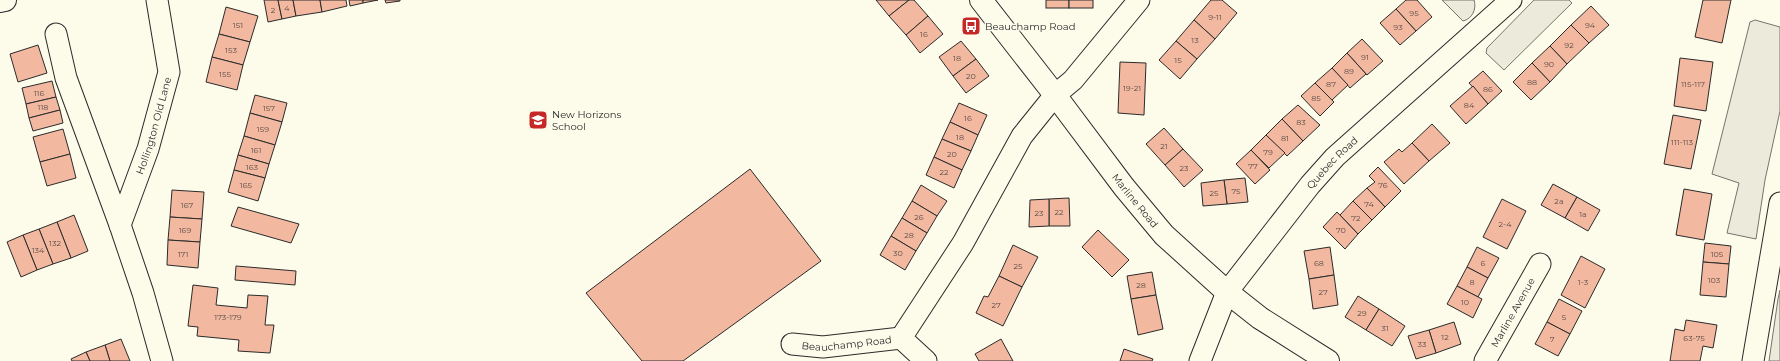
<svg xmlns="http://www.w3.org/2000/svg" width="1780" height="361" viewBox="0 0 1780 361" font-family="Montserrat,sans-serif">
<rect width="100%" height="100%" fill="#fdfbea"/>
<g fill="#ecebdb" stroke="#74746e">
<path d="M1442,0H1474C1477,9 1472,19 1463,21Z"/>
<polygon points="1534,0 1569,0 1572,3 1504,70 1486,53 1487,48"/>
<polygon points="1755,20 1780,27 1780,111 1765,180 1756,239 1727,233 1739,183 1712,174 1750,22"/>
<polygon points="1780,290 1780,361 1769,361 1778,299"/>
</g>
<g fill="#f2b8a0" stroke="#2b2b2b">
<polygon points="264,0 278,0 282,19 268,22"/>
<polygon points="278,0 293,0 296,16 282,19"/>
<polygon points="293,0 320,0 322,12 296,16"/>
<polygon points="320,0 346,0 347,6 322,12"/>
<polygon points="349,0 363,0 363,3 350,6"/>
<polygon points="363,0 378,0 363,3"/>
<polygon points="385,0 400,0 400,1 386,3"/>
<polygon points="876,0 909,0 889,16"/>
<polygon points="909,0 914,0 928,16 906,35 889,16"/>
<rect x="1046" y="0" width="23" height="8"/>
<rect x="1069" y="0" width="24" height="8"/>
<polygon points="1211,0 1222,0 1237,13 1215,39 1194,20"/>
<polygon points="1406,0 1417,0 1432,17 1416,31 1396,9"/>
<polygon points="1703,0 1731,0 1722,43 1695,37"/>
<polygon points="1591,6 1609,25 1589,43 1571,25"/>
<polygon points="226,7 258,16 250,42 219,34"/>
<polygon points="1396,9 1416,31 1400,45 1380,23"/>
<polygon points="928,16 943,34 920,53 906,35"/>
<polygon points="1194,20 1215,39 1197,59 1176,41"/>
<polygon points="1571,25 1589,43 1567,64 1550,46"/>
<polygon points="219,34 250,42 243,65 212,57"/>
<polygon points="1362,39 1383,61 1367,75 1347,53"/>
<polygon points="961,41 976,59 953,76 939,57"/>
<polygon points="1176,41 1197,59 1180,79 1159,60"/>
<polygon points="38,45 47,73 18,82 10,54"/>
<polygon points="1550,46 1567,64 1550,82 1532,63"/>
<polygon points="1347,53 1366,74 1350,88 1332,68"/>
<polygon points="212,57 243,65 237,90 206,82"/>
<polygon points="1680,58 1713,62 1706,111 1674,106"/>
<polygon points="976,59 989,76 966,93 953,76"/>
<polygon points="1120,62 1146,63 1144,115 1118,113"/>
<polygon points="1532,63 1550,82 1531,100 1513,82"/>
<polygon points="1332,68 1348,85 1332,100 1315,83"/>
<polygon points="1483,71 1502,91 1488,104 1469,83"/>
<polygon points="52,81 56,97 26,104 22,88"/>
<polygon points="1315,83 1334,102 1320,116 1301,96"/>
<polygon points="1473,86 1488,104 1466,124 1450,106"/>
<polygon points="255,95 287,103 282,122 250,113"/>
<polygon points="56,97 60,110 29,118 26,104"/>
<polygon points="959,103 987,115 978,135 950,122"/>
<polygon points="1298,105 1320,125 1303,141 1282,119"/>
<polygon points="60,110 63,123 33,131 29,118"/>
<polygon points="250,113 282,122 275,145 244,136"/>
<polygon points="1673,115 1701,120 1691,169 1664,164"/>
<polygon points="1282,119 1303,141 1287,156 1266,135"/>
<polygon points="950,122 978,135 971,151 942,139"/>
<polygon points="1432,124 1450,143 1429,161 1412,143"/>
<polygon points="1164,128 1183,149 1165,165 1146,144"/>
<polygon points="63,129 70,154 40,162 33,137"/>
<polygon points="1266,135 1285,153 1269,168 1251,150"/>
<polygon points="244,136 275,145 269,164 238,155"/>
<polygon points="942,139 971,151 962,170 934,157"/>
<polygon points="1412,143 1429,161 1404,184 1384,162 1399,149 1402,152"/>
<polygon points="1183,149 1203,170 1184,187 1165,165"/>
<polygon points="1251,150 1270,170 1255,184 1236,164"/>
<polygon points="70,154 76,178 47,186 40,162"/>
<polygon points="238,155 269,164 265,178 234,170"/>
<polygon points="934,157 962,170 954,188 926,175"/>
<polygon points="1378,167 1401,191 1385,207 1367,188 1375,182 1369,176"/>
<polygon points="750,169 821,261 683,361 642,361 586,293"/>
<polygon points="234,170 265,178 258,201 228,192"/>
<polygon points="1245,178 1248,202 1227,204 1224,180"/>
<polygon points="1224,180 1227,204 1203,206 1201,183"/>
<polygon points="1553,184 1577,197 1565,218 1541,205"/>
<polygon points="921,185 947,201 937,216 912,201"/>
<polygon points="1367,188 1385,207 1372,220 1353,201"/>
<polygon points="1684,189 1712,194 1704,240 1676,235"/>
<polygon points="172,190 204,192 202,219 170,217"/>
<polygon points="1577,197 1600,210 1588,231 1565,218"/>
<polygon points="1069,198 1070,226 1049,226 1049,199"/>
<polygon points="1049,199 1049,226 1029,227 1030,200"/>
<polygon points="1502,199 1526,211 1507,249 1483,237"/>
<polygon points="912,201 937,216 927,233 902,218"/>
<polygon points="1353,201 1372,220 1358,234 1340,215"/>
<polygon points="238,207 299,224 291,243 231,226"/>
<polygon points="1337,212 1358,234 1345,249 1323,227"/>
<polygon points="74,215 88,251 71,258 57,222"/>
<polygon points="170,217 202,219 200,242 168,240"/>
<polygon points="902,218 927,233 916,251 891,236"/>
<polygon points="57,222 71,258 53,264 39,229"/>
<polygon points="39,229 53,264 37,270 23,235"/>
<polygon points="1098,230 1129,260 1112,277 1082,247"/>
<polygon points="23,235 37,270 21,277 7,242"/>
<polygon points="891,236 916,251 905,270 880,255"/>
<polygon points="168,240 200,242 198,268 167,265"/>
<polygon points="1705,243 1731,246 1729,264 1703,262"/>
<polygon points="1013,245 1038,257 1022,287 999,276"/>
<polygon points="1330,247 1334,275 1309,279 1304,251"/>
<polygon points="1477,247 1499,258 1488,278 1467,267"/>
<polygon points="1581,256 1605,269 1585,308 1561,295"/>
<polygon points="1703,262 1729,264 1726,297 1700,295"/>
<polygon points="236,266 296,271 295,285 235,280"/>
<polygon points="1467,267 1488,278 1478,297 1457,286"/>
<polygon points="1152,272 1156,295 1131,299 1127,276"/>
<polygon points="1334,275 1338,305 1313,309 1309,279"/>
<polygon points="999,276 1022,287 1003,326 976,313 984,296 988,297"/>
<polygon points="193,285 218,288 216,305 247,308 248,295 268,296 265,325 274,325 270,353 238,351 239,340 197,336 198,327 188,326"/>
<polygon points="1457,286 1482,299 1473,318 1447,304"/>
<polygon points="1156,295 1163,329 1138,335 1131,299"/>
<polygon points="1358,296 1379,309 1366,330 1345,317"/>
<polygon points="1559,299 1582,311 1570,334 1547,322"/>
<polygon points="1379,309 1405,326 1392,346 1366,330"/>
<polygon points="1686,320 1717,325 1713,348 1703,346 1700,361 1670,361 1675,329 1684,331"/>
<polygon points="1454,322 1461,344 1436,353 1429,330"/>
<polygon points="1547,322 1570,334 1558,356 1535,344"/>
<polygon points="1429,330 1436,353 1416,359 1408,336"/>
<polygon points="121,339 130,361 110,361 105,345"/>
<polygon points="1001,339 1013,361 979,361 975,354"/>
<polygon points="105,345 110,361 90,361 86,352"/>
<polygon points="1124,349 1153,359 1152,361 1120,361"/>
<polygon points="86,352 90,361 72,361 71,359"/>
</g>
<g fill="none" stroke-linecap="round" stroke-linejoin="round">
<defs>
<g id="street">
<polyline points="56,34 66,78 120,225 143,293 162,361"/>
<path id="s1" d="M120,225L148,149L169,72L157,0"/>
<path id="s2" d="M792,344L823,347L901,338"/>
<polyline points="926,361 901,338 963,243 1022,136 1055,95 1073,80 1139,0"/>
<path id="s3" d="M1200,361L1227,292L1310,185L1335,157L1511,0"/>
<path id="s4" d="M1485,361L1540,264"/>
<polyline points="1753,361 1780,203"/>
</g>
<g id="secondary">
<path id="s5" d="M981,0L1055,95L1124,187L1164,235L1227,292L1260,318L1328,361"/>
<polyline points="0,1 5,0"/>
</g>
</defs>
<use href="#street" stroke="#2b2b2b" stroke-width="23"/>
<use href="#secondary" stroke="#2b2b2b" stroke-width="24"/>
<use href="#street" stroke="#fdfbea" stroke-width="21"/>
<use href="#secondary" stroke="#fdfbea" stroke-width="22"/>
</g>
<defs>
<symbol id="bus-square" viewBox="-11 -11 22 22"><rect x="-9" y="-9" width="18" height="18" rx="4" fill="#c62828" stroke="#fdfbea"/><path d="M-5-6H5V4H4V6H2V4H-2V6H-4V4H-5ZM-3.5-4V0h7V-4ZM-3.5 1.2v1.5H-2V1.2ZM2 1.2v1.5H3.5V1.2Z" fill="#fff"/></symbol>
<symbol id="school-square" viewBox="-11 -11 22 22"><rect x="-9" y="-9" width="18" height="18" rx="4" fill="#c62828" stroke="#fdfbea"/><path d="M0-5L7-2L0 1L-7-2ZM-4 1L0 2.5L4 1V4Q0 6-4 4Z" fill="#fff"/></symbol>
</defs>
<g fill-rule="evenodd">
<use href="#bus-square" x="960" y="15" width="22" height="22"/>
<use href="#school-square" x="527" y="109" width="22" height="22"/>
</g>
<g text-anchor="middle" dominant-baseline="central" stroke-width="3" stroke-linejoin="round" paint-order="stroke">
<g font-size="8" fill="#5d4e48">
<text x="287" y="8">4</text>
<text x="273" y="10">2</text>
<text x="1414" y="13">95</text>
<text x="1215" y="17">9-11</text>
<text x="238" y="25">151</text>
<text x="1590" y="25">94</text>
<text x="1398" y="27">93</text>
<text x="924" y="34">16</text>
<text x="1195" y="40">13</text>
<text x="1569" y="45">92</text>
<text x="231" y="50">153</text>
<text x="1365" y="57">91</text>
<text x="957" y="58">18</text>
<text x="1178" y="60">15</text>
<text x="1549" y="64">90</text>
<text x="1349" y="71">89</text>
<text x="225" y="74">155</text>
<text x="971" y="76">20</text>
<text x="1532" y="82">88</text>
<text x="1331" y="84">87</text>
<text x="1693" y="84">115-117</text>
<text x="1132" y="88">19-21</text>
<text x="1488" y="89">86</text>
<text x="39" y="93">116</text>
<text x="1316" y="98">85</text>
<text x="1469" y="105">84</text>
<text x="43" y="107">118</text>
<text x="269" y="108">157</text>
<text x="968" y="118">16</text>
<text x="1301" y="122">83</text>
<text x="263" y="129">159</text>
<text x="960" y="137">18</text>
<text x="1285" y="138">81</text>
<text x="1682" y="142">111-113</text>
<text x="1164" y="146">21</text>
<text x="256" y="150">161</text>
<text x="1268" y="152">79</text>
<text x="952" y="154">20</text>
<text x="1253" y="166">77</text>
<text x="252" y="167">163</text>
<text x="1184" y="168">23</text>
<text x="944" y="172">22</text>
<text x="246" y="185">165</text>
<text x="1383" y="185">76</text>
<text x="1236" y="191">75</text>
<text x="1214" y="193">25</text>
<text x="1559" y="201">2a</text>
<text x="1369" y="204">74</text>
<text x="187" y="205">167</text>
<text x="1059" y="212">22</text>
<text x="1039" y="213">23</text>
<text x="1583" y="214">1a</text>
<text x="919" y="217">26</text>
<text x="1356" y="218">72</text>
<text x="1505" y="224">2-4</text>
<text x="185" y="230">169</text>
<text x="1341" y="230">70</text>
<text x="909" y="235">28</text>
<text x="55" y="243">132</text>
<text x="38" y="250">134</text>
<text x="898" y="253">30</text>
<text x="183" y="254">171</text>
<text x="1717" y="254">105</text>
<text x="1319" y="263">68</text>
<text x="1483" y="263">6</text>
<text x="1018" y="266">25</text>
<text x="1714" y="280">103</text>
<text x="1472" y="282">8</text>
<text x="1583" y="282">1-3</text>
<text x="1141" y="285">28</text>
<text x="1323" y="292">27</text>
<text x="1465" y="302">10</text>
<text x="996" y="305">27</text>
<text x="1362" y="313">29</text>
<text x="228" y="317">173-179</text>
<text x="1564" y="317">5</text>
<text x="1385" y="328">31</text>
<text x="1445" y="337">12</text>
<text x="1694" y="338">63-75</text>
<text x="1552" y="339">7</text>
<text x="1422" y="344">33</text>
</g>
<g font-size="10" fill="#2b2b2b" stroke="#fdfbea" text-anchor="start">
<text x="985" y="26">Beauchamp Road</text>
<text x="552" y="114">New Horizons<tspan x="552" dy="12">School</tspan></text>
</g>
<g font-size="10" fill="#2b2b2b" stroke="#fdfbea">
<text stroke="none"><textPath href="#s1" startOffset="105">Hollington Old Lane</textPath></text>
<text stroke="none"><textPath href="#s3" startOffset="241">Quebec Road</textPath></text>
<text stroke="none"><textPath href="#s5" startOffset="253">Marline Road</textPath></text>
<text stroke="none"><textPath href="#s4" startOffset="56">Marline Avenue</textPath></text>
<text stroke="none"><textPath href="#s2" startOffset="55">Beauchamp Road</textPath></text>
</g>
</g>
</svg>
